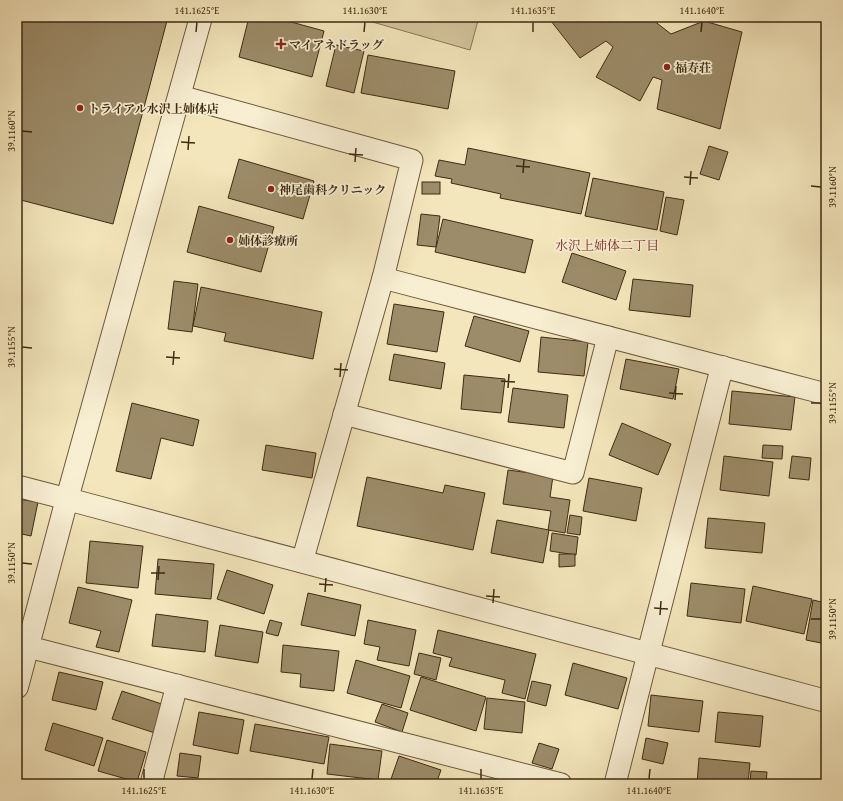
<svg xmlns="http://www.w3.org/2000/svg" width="843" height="801" viewBox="0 0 843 801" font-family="'Gentium Book Plus','Noto Serif JP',serif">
<rect width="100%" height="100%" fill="#f4e6bc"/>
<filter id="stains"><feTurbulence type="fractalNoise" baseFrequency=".005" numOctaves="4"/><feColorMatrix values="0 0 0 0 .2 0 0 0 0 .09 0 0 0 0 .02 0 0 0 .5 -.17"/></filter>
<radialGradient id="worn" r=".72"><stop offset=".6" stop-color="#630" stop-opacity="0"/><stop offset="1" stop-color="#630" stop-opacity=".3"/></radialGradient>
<polygon fill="#d5c69f" stroke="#8a7858" points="355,17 479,17 470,50"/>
<g fill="#9d8c6a" stroke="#3e2b12">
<polygon points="17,17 168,17 113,224 17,199"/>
<polygon points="249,17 273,17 324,31 312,77 239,57"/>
<polygon points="557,17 649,17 671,34 704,21 742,32 720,129 657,109 662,80 653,77 640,101 596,77 613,47 606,41 580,58 551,21"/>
<polygon points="336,45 364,51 354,93 326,86"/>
<polygon points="368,55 455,71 448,109 361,93"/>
<polygon points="709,146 728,152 719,180 700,174"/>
<polygon points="468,148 590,173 581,214 500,198 501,194 451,183 452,179 435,176 439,160 465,165"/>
<polygon points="239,159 314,181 303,219 228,198"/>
<polygon points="593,178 664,192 657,230 585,216"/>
<rect x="422" y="182" width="18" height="12"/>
<polygon points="666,197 684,200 677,235 660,231"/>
<polygon points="199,206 274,227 261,272 187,252"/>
<polygon points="421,214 440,216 436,247 417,245"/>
<polygon points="443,219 533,240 525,273 435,252"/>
<polygon points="572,253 626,271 616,300 562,282"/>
<polygon points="633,279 693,285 690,317 629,310"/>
<polygon points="174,281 198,284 192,332 168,329"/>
<polygon points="201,287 322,312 313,359 224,341 226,333 193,326"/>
<polygon points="394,304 444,312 437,352 387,344"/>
<polygon points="474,316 529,331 520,362 465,346"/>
<polygon points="541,337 588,342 584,376 538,372"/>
<polygon points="394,354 445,363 441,389 389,380"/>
<polygon points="626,359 679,369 673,399 620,389"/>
<polygon points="464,375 505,379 501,413 461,409"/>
<polygon points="513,388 568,395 564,428 508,422"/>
<polygon points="732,391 795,397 791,430 729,424"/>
<polygon points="132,403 199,420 193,446 161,438 151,479 116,471"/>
<polygon points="622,423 671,444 658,475 609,455"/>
<polygon points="266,445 316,453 312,478 262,470"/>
<polygon points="763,445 783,446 782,459 762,458"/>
<polygon points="724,456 773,462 769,496 720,490"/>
<polygon points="792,456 811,458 809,480 789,478"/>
<polygon points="508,470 553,476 550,497 570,500 565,533 548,530 551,511 503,504"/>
<polygon points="367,477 443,493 445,485 485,493 473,550 357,526"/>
<polygon points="589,478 642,488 636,521 583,511"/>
<polygon points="17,499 38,502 31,536 17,533"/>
<polygon points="570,515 582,517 580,535 567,533"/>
<polygon points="708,518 765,523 762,553 705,548"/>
<polygon points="497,520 549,530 543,563 491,553"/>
<polygon points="552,533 578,537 576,555 550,551"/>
<polygon points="90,541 143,546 138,588 86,583"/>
<polygon points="17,547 21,548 19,559 17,559"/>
<polygon points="559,554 575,554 575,566 559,567"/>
<polygon points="158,559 214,564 211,599 155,594"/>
<polygon points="227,570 273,585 264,614 217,599"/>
<polygon points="691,583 745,589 741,623 687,616"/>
<polygon points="753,586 812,599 804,634 746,621"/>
<polygon points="78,587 132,600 119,652 96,647 101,631 69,623"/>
<polygon points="308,593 361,605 355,636 301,625"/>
<polygon points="813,600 826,603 826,644 806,640"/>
<polygon points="156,614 208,621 205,652 152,646"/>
<polygon points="270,620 282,623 278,636 266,633"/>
<polygon points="368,620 416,630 409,666 377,660 380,647 364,644"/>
<polygon points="220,625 263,632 258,663 215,656"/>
<polygon points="438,630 536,654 525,699 502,693 505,680 449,666 452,658 433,653"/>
<polygon points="283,645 339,651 334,691 300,687 301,674 281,672"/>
<polygon points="419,653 441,658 436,680 414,674"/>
<polygon points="356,660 410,676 401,708 347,693"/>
<polygon points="573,663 627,678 618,709 565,695"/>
<polygon points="59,672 103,682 96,710 52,700"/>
<polygon points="421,677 486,697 476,731 410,710"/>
<polygon points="532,681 551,685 546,706 527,701"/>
<polygon points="122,691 168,706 158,734 112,719"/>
<polygon points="651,695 703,701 699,732 648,726"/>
<polygon points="487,698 525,702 522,733 484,729"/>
<polygon points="382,704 408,713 402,732 375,722"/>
<polygon points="199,712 244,720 238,754 193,745"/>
<polygon points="718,712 763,716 760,747 715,742"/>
<polygon points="53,723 103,738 94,766 45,750"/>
<polygon points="255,724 329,737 324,764 250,751"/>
<polygon points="646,738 668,743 663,764 642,759"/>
<polygon points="107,740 146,752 137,782 98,771"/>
<polygon points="539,743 559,749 552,769 532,763"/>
<polygon points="330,744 382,751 378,780 327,774"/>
<polygon points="180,753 201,756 198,778 177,776"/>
<polygon points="399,756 441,770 436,784 395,784 390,782"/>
<polygon points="699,758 750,763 748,784 697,784"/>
<polygon points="751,771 767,772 766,784 750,784"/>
<polygon points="490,780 505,784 489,784"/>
</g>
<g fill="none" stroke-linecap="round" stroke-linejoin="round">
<defs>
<g id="minor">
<polyline points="180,96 412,160 383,278 302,562"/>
<polyline points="383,278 826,394"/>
<polyline points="344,414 573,473 608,337"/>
<polyline points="17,486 67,499"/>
<polyline points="17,644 561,784"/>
<polyline points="151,784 177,685"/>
<polyline points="615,784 648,654"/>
</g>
<g id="tertiary">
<polyline points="67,499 826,701"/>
<polyline points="648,654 722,367"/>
<polyline points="17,687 67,499 201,17"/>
</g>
</defs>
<use href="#minor" stroke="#6c5a3c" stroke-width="23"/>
<use href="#tertiary" stroke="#6c5a3c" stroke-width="24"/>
<use href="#minor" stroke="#f8efd3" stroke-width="21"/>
<use href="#tertiary" stroke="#f8efd3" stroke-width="22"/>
</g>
<path fill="none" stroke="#3e2b12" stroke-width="1.5" d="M196,32L197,22M364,32L365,22M533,32V22M701,32L702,22M22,131L32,132M181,142L195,143M188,150L189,136M349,154L363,155M355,162L356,148M516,166L530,167M523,173L524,159M684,177L698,178M690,185L691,171M811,186L821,187M22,347L32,348M166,357L180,358M173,365L174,351M334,369L348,370M340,377L341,363M501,381L515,382M508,388L509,374M669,393L683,394M675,400L676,386M811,403H821M22,563L32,564M151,573H165M158,580L159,566M319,584L333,585M325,592L326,578M486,596L500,597M493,603L494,589M654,608L668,609M660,615L661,601M811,619H821M144,779V769M312,779L313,769M481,779V769M649,779L650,769"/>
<g fill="#8f2418" stroke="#f8efd3" stroke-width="1.5">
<path d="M279 38h4v4h4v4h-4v4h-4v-4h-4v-4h4z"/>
<circle cx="667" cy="67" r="4"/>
<circle cx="80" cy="108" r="4"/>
<circle cx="271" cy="189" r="4"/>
<circle cx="230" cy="240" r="4"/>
</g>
<g text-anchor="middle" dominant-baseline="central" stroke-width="3.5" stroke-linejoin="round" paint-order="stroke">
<g font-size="12" font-weight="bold" fill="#3e2b12" stroke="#f8efd3" text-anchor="start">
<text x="289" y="44">マイアネドラッグ</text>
<text x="675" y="67">福寿荘</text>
<text x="88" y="108">トライアル水沢上姉体店</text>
<text x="279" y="189">神尾歯科クリニック</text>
<text x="238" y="240">姉体診療所</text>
</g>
<g font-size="13" fill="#7a1f14" stroke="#f8efd3">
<text x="607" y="245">水沢上姉体二丁目</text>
</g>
</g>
<rect width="843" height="801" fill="none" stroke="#f4e6bc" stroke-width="44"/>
<rect x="22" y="22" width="799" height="757" fill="none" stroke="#3e2b12" stroke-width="1.5"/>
<g font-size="10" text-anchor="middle" fill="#3e2b12">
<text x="197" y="14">141.1625°E</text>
<text x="365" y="14">141.1630°E</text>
<text x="533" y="14">141.1635°E</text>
<text x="702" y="14">141.1640°E</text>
<text transform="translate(11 131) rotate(-90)" y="4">39.1160°N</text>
<text transform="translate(832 187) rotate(-90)" y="4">39.1160°N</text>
<text transform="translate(11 347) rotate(-90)" y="4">39.1155°N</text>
<text transform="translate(832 403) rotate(-90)" y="4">39.1155°N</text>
<text transform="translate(11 563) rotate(-90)" y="4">39.1150°N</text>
<text transform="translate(832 619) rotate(-90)" y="4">39.1150°N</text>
<text x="144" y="794">141.1625°E</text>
<text x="312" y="794">141.1630°E</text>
<text x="481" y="794">141.1635°E</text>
<text x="649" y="794">141.1640°E</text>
</g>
<rect width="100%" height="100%" filter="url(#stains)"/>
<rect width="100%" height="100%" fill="url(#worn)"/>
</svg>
